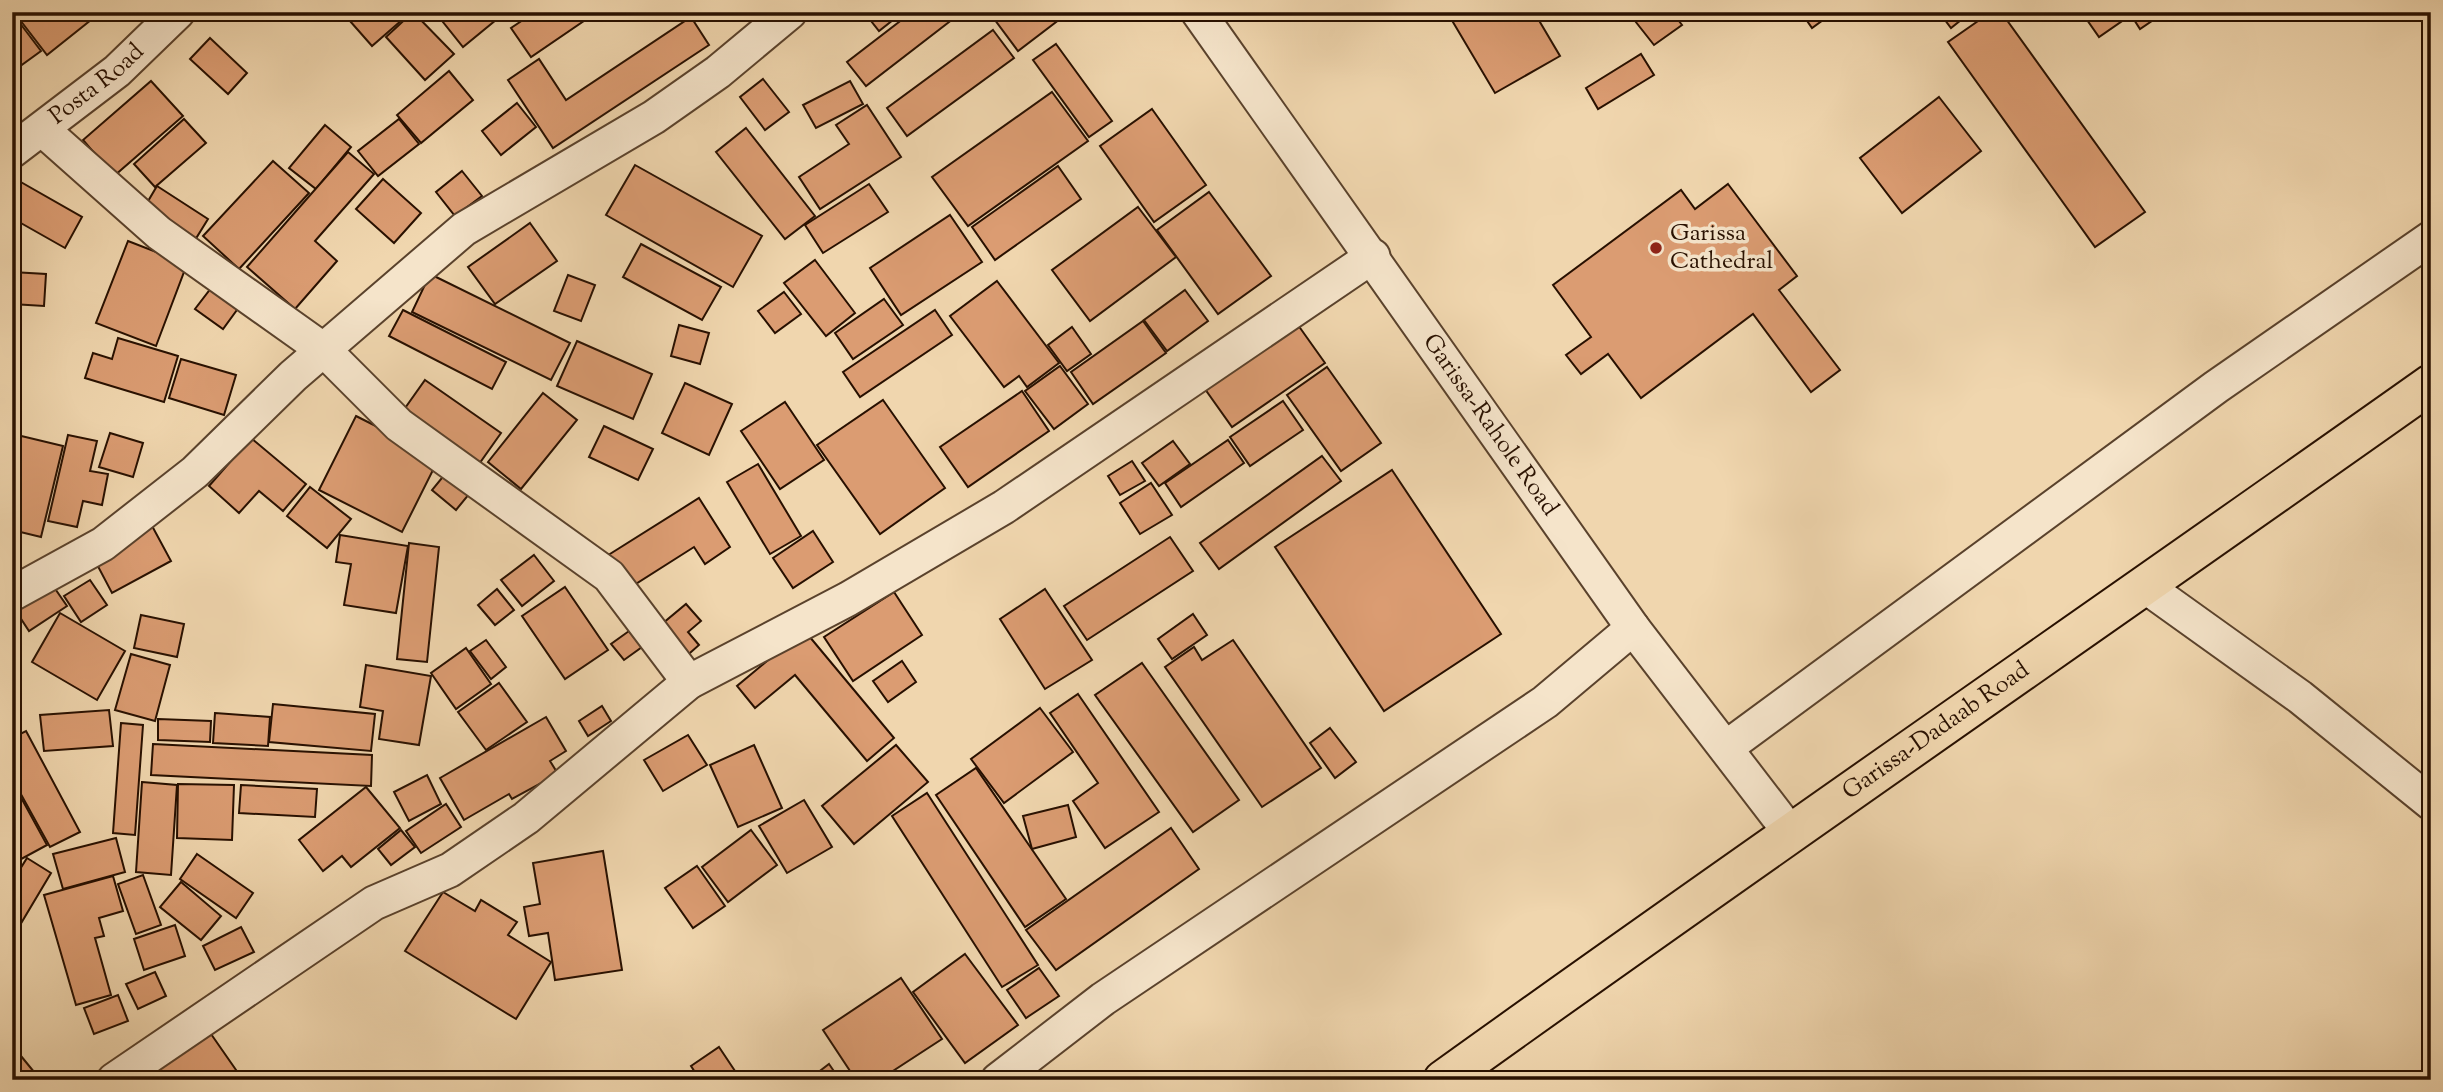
<svg xmlns="http://www.w3.org/2000/svg" width="2443" height="1092" viewBox="0 0 2443 1092" font-family="'Sorts Mill Goudy',serif">
<rect width="100%" height="100%" fill="#f0d6ae"/>
<filter id="stains"><feTurbulence type="fractalNoise" baseFrequency=".00286" numOctaves="4"/><feColorMatrix values="0 0 0 0 .2 0 0 0 0 .09 0 0 0 0 .02 0 0 0 .5 -.17"/></filter>
<radialGradient id="worn" r=".72"><stop offset=".6" stop-color="#630" stop-opacity="0"/><stop offset="1" stop-color="#630" stop-opacity=".3"/></radialGradient>
<g fill="#db9c72" stroke="#281000" stroke-width="2">
<polygon points="22,12 101,12 47,55 17,16"/>
<polygon points="342,12 409,12 410,13 372,46"/>
<polygon points="413,12 454,54 425,80 386,37"/>
<polygon points="435,12 500,12 502,15 463,47"/>
<polygon points="535,12 597,12 531,57 511,28"/>
<polygon points="864,12 903,12 879,31"/>
<polygon points="912,12 962,12 866,86 847,62"/>
<polygon points="989,12 1055,12 1060,19 1018,51"/>
<polygon points="1447,12 1534,12 1560,56 1495,93"/>
<polygon points="1628,12 1672,12 1682,25 1654,45"/>
<polygon points="1801,12 1834,12 1812,28"/>
<polygon points="1939,12 1971,12 1951,28"/>
<polygon points="1991,12 2001,12 2145,212 2095,247 1948,42"/>
<polygon points="2093,12 2165,12 2140,29 2131,15 2099,37 2085,17"/>
<polygon points="13,14 41,51 12,72 12,15"/>
<polygon points="691,17 709,45 553,148 508,80 539,59 566,100"/>
<polygon points="993,30 1014,58 907,136 887,108"/>
<polygon points="210,38 247,73 228,94 190,59"/>
<polygon points="1056,44 1112,121 1089,137 1033,60"/>
<polygon points="1641,54 1654,75 1598,109 1586,88"/>
<polygon points="449,71 473,100 421,143 397,115"/>
<polygon points="763,79 789,112 765,130 740,97"/>
<polygon points="151,81 183,116 114,176 83,140"/>
<polygon points="850,81 863,104 816,128 803,105"/>
<polygon points="1052,92 1088,141 968,226 932,177"/>
<polygon points="1939,97 1981,151 1902,213 1860,158"/>
<polygon points="517,103 536,127 501,155 482,131"/>
<polygon points="867,105 901,157 820,209 799,177 849,144 836,125"/>
<polygon points="1152,109 1206,185 1154,222 1100,146"/>
<polygon points="184,119 206,143 155,187 134,164"/>
<polygon points="399,119 419,144 378,176 358,151"/>
<polygon points="325,125 351,147 316,189 289,168"/>
<polygon points="746,128 815,216 785,239 716,152"/>
<polygon points="348,152 374,174 315,241 337,261 295,309 247,267"/>
<polygon points="273,161 309,193 239,269 203,236"/>
<polygon points="635,165 762,236 733,287 606,215"/>
<polygon points="1058,166 1081,199 995,260 972,227"/>
<polygon points="462,171 482,196 455,216 436,192"/>
<polygon points="12,177 82,217 65,248 12,218"/>
<polygon points="383,179 421,213 394,243 356,209"/>
<polygon points="869,184 888,212 823,253 805,225"/>
<polygon points="1728,184 1797,276 1779,290 1840,370 1811,392 1753,314 1641,398 1608,354 1581,374 1566,355 1591,337 1553,285 1681,190 1695,209"/>
<polygon points="157,186 208,219 195,240 144,208"/>
<polygon points="1209,192 1271,276 1218,314 1157,230"/>
<polygon points="1138,207 1176,257 1090,321 1052,270"/>
<polygon points="950,215 982,262 901,315 870,268"/>
<polygon points="530,223 557,261 495,304 468,267"/>
<polygon points="128,241 187,264 156,346 96,323"/>
<polygon points="641,244 721,287 702,320 623,277"/>
<polygon points="815,260 855,313 826,336 784,283"/>
<polygon points="12,272 46,274 44,306 12,304"/>
<polygon points="430,274 570,343 551,380 412,312"/>
<polygon points="568,275 595,285 581,321 554,311"/>
<polygon points="997,281 1059,363 1027,387 1019,376 1004,387 950,316"/>
<polygon points="215,283 242,303 223,329 195,309"/>
<polygon points="1185,290 1208,321 1167,351 1144,320"/>
<polygon points="784,292 801,314 775,333 758,311"/>
<polygon points="884,299 903,325 853,359 835,333"/>
<polygon points="403,310 506,362 492,389 389,336"/>
<polygon points="935,310 952,335 860,397 843,372"/>
<polygon points="1293,318 1325,363 1232,427 1200,382"/>
<polygon points="1143,321 1166,353 1093,404 1071,372"/>
<polygon points="679,325 709,333 700,364 671,356"/>
<polygon points="1072,327 1091,354 1067,371 1048,345"/>
<polygon points="118,338 178,356 164,402 85,378 93,353 112,359"/>
<polygon points="577,341 652,374 633,419 557,386"/>
<polygon points="181,359 236,375 224,415 169,398"/>
<polygon points="1060,366 1088,404 1054,429 1025,391"/>
<polygon points="1327,367 1381,443 1341,471 1287,395"/>
<polygon points="425,380 501,433 479,464 403,411"/>
<polygon points="685,383 732,404 709,455 662,433"/>
<polygon points="1022,391 1049,431 968,487 940,447"/>
<polygon points="543,393 577,420 521,489 488,462"/>
<polygon points="883,400 945,488 880,534 817,445"/>
<polygon points="1283,401 1303,430 1250,466 1230,437"/>
<polygon points="785,402 824,460 780,489 741,431"/>
<polygon points="356,416 439,458 402,532 319,490"/>
<polygon points="604,426 653,449 638,480 589,457"/>
<polygon points="110,433 143,443 133,477 99,467"/>
<polygon points="13,434 63,446 41,537 12,530"/>
<polygon points="68,435 97,441 90,471 108,474 102,505 83,501 77,527 48,521"/>
<polygon points="251,438 306,484 283,511 259,491 239,513 209,486"/>
<polygon points="1228,440 1244,463 1181,507 1165,483"/>
<polygon points="1173,441 1190,464 1159,486 1142,463"/>
<polygon points="1322,456 1341,481 1219,569 1200,543"/>
<polygon points="1132,461 1145,481 1120,495 1108,476"/>
<polygon points="758,464 801,536 770,554 727,482"/>
<polygon points="1392,470 1501,634 1384,711 1275,547"/>
<polygon points="446,473 470,493 456,510 432,490"/>
<polygon points="1151,483 1172,515 1140,534 1120,503"/>
<polygon points="310,487 351,519 327,548 287,516"/>
<polygon points="699,498 730,547 705,564 694,547 623,592 602,559"/>
<polygon points="151,524 171,561 112,593 92,555"/>
<polygon points="813,531 833,562 793,588 773,558"/>
<polygon points="340,535 408,546 396,613 344,605 351,564 336,562"/>
<polygon points="1170,537 1193,571 1087,640 1064,606"/>
<polygon points="409,543 439,547 427,662 397,659"/>
<polygon points="534,555 554,581 522,606 501,580"/>
<polygon points="49,580 67,606 29,631 12,605"/>
<polygon points="90,580 107,605 81,622 64,596"/>
<polygon points="565,587 608,650 565,679 522,616"/>
<polygon points="497,589 514,610 495,625 478,605"/>
<polygon points="1045,589 1092,660 1045,689 1000,619"/>
<polygon points="894,592 922,635 853,681 824,637"/>
<polygon points="686,604 701,621 688,632 699,645 682,660 656,629"/>
<polygon points="60,613 125,651 97,700 32,662"/>
<polygon points="1193,614 1207,635 1172,659 1158,639"/>
<polygon points="141,615 184,624 177,657 134,648"/>
<polygon points="804,630 894,738 867,761 795,675 755,708 737,686"/>
<polygon points="629,631 642,647 624,660 611,644"/>
<polygon points="486,640 506,667 491,679 470,651"/>
<polygon points="1233,640 1321,768 1262,807 1165,667 1194,647 1202,660"/>
<polygon points="466,648 491,684 456,709 431,673"/>
<polygon points="131,654 170,665 155,721 115,710"/>
<polygon points="902,661 916,682 888,702 873,681"/>
<polygon points="1142,663 1239,800 1193,832 1095,695"/>
<polygon points="366,665 431,676 419,745 379,739 383,711 360,707"/>
<polygon points="499,683 527,722 486,750 458,712"/>
<polygon points="1078,694 1159,812 1105,848 1073,801 1098,783 1050,713"/>
<polygon points="273,704 375,714 371,751 269,742"/>
<polygon points="602,706 611,721 588,736 579,721"/>
<polygon points="1040,708 1073,752 1004,803 971,759"/>
<polygon points="109,710 113,746 44,751 40,715"/>
<polygon points="215,713 270,717 268,746 213,743"/>
<polygon points="546,717 566,751 550,761 558,774 512,799 509,794 464,820 440,778"/>
<polygon points="158,719 211,721 210,742 158,740"/>
<polygon points="121,723 143,725 135,835 113,833"/>
<polygon points="1330,728 1356,762 1335,778 1310,743"/>
<polygon points="26,731 80,832 50,847 12,778 12,738"/>
<polygon points="688,735 707,765 663,791 644,760"/>
<polygon points="153,744 372,755 371,786 151,775"/>
<polygon points="754,745 782,808 738,827 710,765"/>
<polygon points="896,745 928,782 854,844 822,806"/>
<polygon points="976,768 1066,899 1025,927 936,795"/>
<polygon points="427,775 441,804 409,821 394,792"/>
<polygon points="12,781 47,845 12,864"/>
<polygon points="142,782 177,785 171,875 136,872"/>
<polygon points="178,784 234,785 232,840 177,838"/>
<polygon points="241,785 317,789 315,817 239,813"/>
<polygon points="366,787 400,828 351,867 342,856 323,871 299,840"/>
<polygon points="927,793 1038,965 1002,987 892,816"/>
<polygon points="804,800 832,847 787,873 759,826"/>
<polygon points="446,804 461,827 421,853 406,831"/>
<polygon points="1068,805 1076,837 1032,849 1023,816"/>
<polygon points="1171,828 1199,869 1056,970 1026,930"/>
<polygon points="401,830 415,847 391,865 378,849"/>
<polygon points="751,830 777,865 728,902 702,867"/>
<polygon points="116,838 125,872 63,889 53,854"/>
<polygon points="603,851 622,970 555,980 548,933 529,936 524,907 540,904 533,863"/>
<polygon points="197,854 253,893 236,918 180,879"/>
<polygon points="27,858 51,873 20,925 12,920 12,882"/>
<polygon points="697,866 725,906 693,928 665,888"/>
<polygon points="143,875 161,925 136,934 118,884"/>
<polygon points="113,876 123,911 99,918 104,936 95,938 111,995 76,1005 44,895"/>
<polygon points="181,882 221,916 201,940 160,907"/>
<polygon points="443,892 475,911 481,900 517,922 508,935 551,962 516,1019 405,951"/>
<polygon points="175,925 185,956 144,970 134,939"/>
<polygon points="241,927 254,952 215,970 203,946"/>
<polygon points="965,954 1018,1025 965,1063 913,992"/>
<polygon points="1039,968 1059,996 1026,1018 1007,990"/>
<polygon points="155,972 166,996 138,1009 126,984"/>
<polygon points="901,978 942,1039 879,1080 856,1080 823,1030"/>
<polygon points="118,995 128,1021 94,1034 84,1008"/>
<polygon points="211,1034 243,1080 143,1080"/>
<polygon points="12,1045 39,1078 37,1080 12,1080"/>
<polygon points="719,1047 741,1080 700,1080 691,1066"/>
<polygon points="829,1064 840,1080 808,1080"/>
</g>
<g fill="none" stroke-linecap="round" stroke-linejoin="round">
<defs>
<g id="street">
<path id="s1" d="M1198,12L1633,628L1789,831"/>
<polyline points="43,130 159,233 325,351 399,425 609,576 689,682"/>
<path id="s2" d="M12,151L117,71L178,12"/>
<polyline points="2145,586 2300,697 2431,803"/>
<polyline points="12,594 103,544 195,472 293,376 464,229 654,117 718,72 790,12"/>
<polyline points="1727,747 2216,387 2431,238"/>
<polyline points="114,1080 374,903 450,870 526,818 689,682 848,599 1004,507 1373,256"/>
<polyline points="998,1080 1103,999 1545,702 1633,628"/>
</g>
<g id="highway">
<path id="s3" d="M1443,1080C1770,845 2102,617 2431,384"/>
</g>
</defs>
<use href="#street" stroke="#5a422c" stroke-width="37"/>
<use href="#highway" stroke="#281000" stroke-width="42"/>
<use href="#street" stroke="#f5e4ca" stroke-width="33"/>
<use href="#highway" stroke="#f0d6ae" stroke-width="38"/>
</g>
<circle fill="#8f2418" stroke="#f5e4ca" stroke-width="2.5" cx="1656" cy="248" r="7"/>
<g text-anchor="middle" dominant-baseline="central" stroke-width="7" stroke-linejoin="round" paint-order="stroke">
<g font-size="24" fill="#281000" stroke="#f5e4ca">
<text stroke="none"><textPath href="#s2" startOffset="108">Posta Road</textPath></text>
<text stroke="none"><textPath href="#s1" startOffset="506">Garissa-Rahole Road</textPath></text>
<text stroke="none"><textPath href="#s3" startOffset="604">Garissa-Dadaab Road</textPath></text>
</g>
<g font-size="24" fill="#281000" stroke="#f5e4ca" text-anchor="start">
<text x="1670" y="234">Garissa<tspan x="1670" dy="28">Cathedral</tspan></text>
</g>
</g>
<rect width="2443" height="1092" fill="none" stroke="#f0d6ae" stroke-width="42"/>
<rect x="14" y="14" width="2415" height="1064" fill="none" stroke="#281000" stroke-width="3.5"/>
<rect x="21" y="21" width="2401" height="1050" fill="none" stroke="#281000" stroke-width="2"/>
<rect width="100%" height="100%" filter="url(#stains)"/>
<rect width="100%" height="100%" fill="url(#worn)"/>
</svg>
